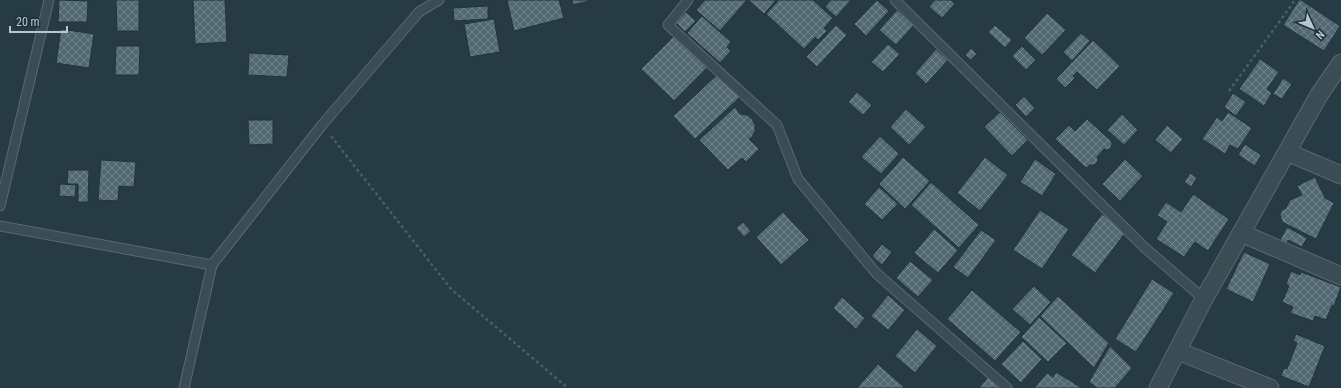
<svg xmlns="http://www.w3.org/2000/svg" width="1341" height="388" viewBox="0 0 1341 388" font-family="'Roboto Condensed',sans-serif">
<defs>
<pattern id="building-cross-hatch" width="8" height="8" patternUnits="userSpaceOnUse"><rect width="8" height="8" fill="#526872"/><path d="M0 0l8 8M0 8l8-8" fill="none" stroke="#70838b"/></pattern>
</defs>
<rect width="100%" height="100%" fill="#273b45"/>
<g fill="url(#building-cross-hatch)" stroke="#22333b">
<polygon points="59,0 88,1 87,22 58,22"/>
<polygon points="116,0 139,0 139,31 117,31"/>
<polygon points="193,0 225,0 227,42 195,44"/>
<polygon points="507,0 559,0 564,18 514,31"/>
<polygon points="572,0 593,0 573,5"/>
<polygon points="705,0 746,0 746,1 720,31 696,10"/>
<polygon points="748,0 776,0 764,14"/>
<polygon points="779,0 813,0 833,18 824,28 827,31 818,40 815,37 804,49 766,14"/>
<polygon points="831,0 851,0 836,17 825,7"/>
<polygon points="877,0 889,11 866,36 854,24"/>
<polygon points="935,0 951,0 955,4 942,18 929,7"/>
<polygon points="1299,0 1301,0 1340,26 1324,51 1283,25"/>
<polygon points="488,6 488,19 454,21 453,8"/>
<polygon points="897,10 914,25 896,45 879,30"/>
<polygon points="686,12 696,21 685,32 676,23"/>
<polygon points="1047,13 1066,30 1042,55 1024,38"/>
<polygon points="702,16 731,42 727,47 731,51 720,63 687,33"/>
<polygon points="494,19 500,52 470,57 464,24"/>
<polygon points="836,25 847,35 817,67 806,57"/>
<polygon points="995,25 1012,40 1005,48 988,32"/>
<polygon points="61,29 94,34 89,68 56,63"/>
<polygon points="1081,33 1090,41 1072,61 1063,52"/>
<polygon points="675,35 708,67 674,101 641,69"/>
<polygon points="1093,40 1120,66 1097,90 1077,72 1073,76 1075,78 1065,88 1056,79"/>
<polygon points="888,44 900,54 883,72 871,62"/>
<polygon points="116,46 140,46 139,75 115,75"/>
<polygon points="1022,46 1036,60 1026,70 1012,56"/>
<polygon points="971,48 977,54 971,60 965,55"/>
<polygon points="936,49 948,60 926,84 915,73"/>
<polygon points="249,53 289,55 287,77 248,75"/>
<polygon points="1260,59 1279,72 1267,89 1272,93 1264,106 1239,89"/>
<polygon points="718,74 740,97 695,139 673,116"/>
<polygon points="1283,78 1292,84 1282,99 1273,94"/>
<polygon points="857,92 872,105 863,115 848,102"/>
<polygon points="1233,93 1246,102 1236,116 1224,107"/>
<polygon points="1024,96 1035,108 1026,117 1015,105"/>
<polygon points="735,107 740,114 747,115 752,119 755,125 755,131 752,137 749,139 759,149 746,162 742,158 728,170 699,140"/>
<polygon points="906,109 926,127 909,145 890,127"/>
<polygon points="1000,112 1028,140 1012,156 984,127"/>
<polygon points="1228,112 1252,128 1238,149 1230,145 1225,154 1202,139 1217,117 1222,121"/>
<polygon points="1122,114 1138,130 1124,145 1107,130"/>
<polygon points="1087,119 1111,141 1112,144 1111,148 1107,150 1104,149 1097,157 1098,160 1096,164 1093,165 1090,165 1086,168 1055,139 1069,125 1075,131"/>
<polygon points="248,120 273,120 273,144 249,145"/>
<polygon points="1167,125 1183,139 1171,153 1155,140"/>
<polygon points="880,136 899,154 881,174 861,157"/>
<polygon points="1245,144 1261,155 1255,166 1238,155"/>
<polygon points="903,157 930,181 905,209 879,184"/>
<polygon points="985,157 1008,175 980,211 957,193"/>
<polygon points="1035,159 1056,174 1042,196 1020,182"/>
<polygon points="1125,159 1143,176 1120,201 1102,184"/>
<polygon points="101,160 136,162 134,187 119,186 118,201 98,200"/>
<polygon points="68,170 89,170 88,202 78,202 78,184 67,184"/>
<polygon points="1190,173 1197,178 1191,187 1184,182"/>
<polygon points="1315,177 1325,198 1334,203 1316,239 1282,222 1280,215 1281,211 1286,208 1290,200 1302,195 1297,186"/>
<polygon points="931,182 979,225 959,248 911,205"/>
<polygon points="60,184 76,185 75,197 59,196"/>
<polygon points="879,187 898,204 882,220 864,204"/>
<polygon points="1193,194 1229,219 1208,251 1195,242 1184,257 1156,239 1167,222 1157,215 1166,202 1181,212"/>
<polygon points="1040,210 1069,229 1042,269 1013,250"/>
<polygon points="783,212 809,240 781,265 756,237"/>
<polygon points="1102,214 1126,232 1095,273 1071,255"/>
<polygon points="743,222 751,231 744,237 736,228"/>
<polygon points="1287,227 1307,238 1302,247 1288,240 1286,245 1279,242"/>
<polygon points="934,229 958,250 938,273 914,253"/>
<polygon points="981,230 996,240 968,278 953,267"/>
<polygon points="882,244 892,252 882,265 872,256"/>
<polygon points="1244,252 1270,264 1253,302 1226,289"/>
<polygon points="910,261 933,280 918,297 896,278"/>
<polygon points="1291,271 1300,275 1301,272 1341,287 1334,306 1332,305 1326,320 1315,316 1313,321 1290,313 1293,307 1282,302 1289,286 1286,284"/>
<polygon points="1152,279 1174,293 1136,352 1115,339"/>
<polygon points="1034,286 1051,302 1030,325 1012,309"/>
<polygon points="972,290 1021,332 995,361 947,319"/>
<polygon points="888,295 905,310 888,330 871,316"/>
<polygon points="1058,296 1109,343 1094,368 1040,316"/>
<polygon points="842,297 865,318 856,329 833,308"/>
<polygon points="1039,317 1067,343 1048,362 1021,337"/>
<polygon points="917,329 937,346 915,373 895,356"/>
<polygon points="1296,334 1325,346 1309,387 1281,376 1284,368 1287,369 1297,343 1293,341"/>
<polygon points="1023,341 1042,359 1021,383 1001,364"/>
<polygon points="1110,346 1132,368 1115,388 1097,388 1089,382"/>
<polygon points="878,364 904,387 903,388 857,388"/>
<polygon points="1056,372 1082,388 1034,388 1047,373 1053,377"/>
<polygon points="990,375 1005,388 979,388"/>
</g>
<g fill="none" stroke-linecap="round" stroke-linejoin="round">
<defs>
<g id="service">
<polyline points="688,0 668,25 777,125 798,179 876,273 1007,388"/>
<polyline points="895,0 1144,247 1204,299"/>
<polyline points="0,206 49,0"/>
<polyline points="0,226 212,265 322,125 419,12 439,0"/>
<polyline points="184,388 212,265"/>
</g>
<g id="minor">
<polyline points="1287,152 1341,175"/>
<polyline points="1241,233 1341,276"/>
<polyline points="1178,351 1270,388"/>
<polyline points="1158,388 1204,299 1319,95 1341,63"/>
</g>
</defs>
<use href="#service" stroke="#5a6971" stroke-width="11"/>
<use href="#minor" stroke="#5a6971" stroke-width="19"/>
<g stroke="#47615d" stroke-width="2.5" stroke-dasharray="3 3" stroke-linecap="butt">
<polyline points="1229,91 1295,0"/>
<polyline points="331,136 451,289 568,388"/>
</g>
<use href="#service" stroke="#3b4c54" stroke-width="9"/>
<use href="#minor" stroke="#3b4c54" stroke-width="17"/>
</g>
<g transform="translate(1313 28) rotate(134)" stroke="#203139" stroke-width="3" paint-order="stroke">
<path d="M0-3L7 15L0 10L-7 15Z" fill="#b9c6cd"/>
<text y="-6" font-size="11" font-weight="bold" text-anchor="middle" fill="#b9c6cd">N</text>
</g>
<path d="M10 26v6h57v-6" fill="none" stroke="#b9c6cd" stroke-width="2"/>
<text x="16" y="26" font-size="12" fill="#b9c6cd" stroke="#203139" stroke-width="3" paint-order="stroke">20 m</text>
</svg>
